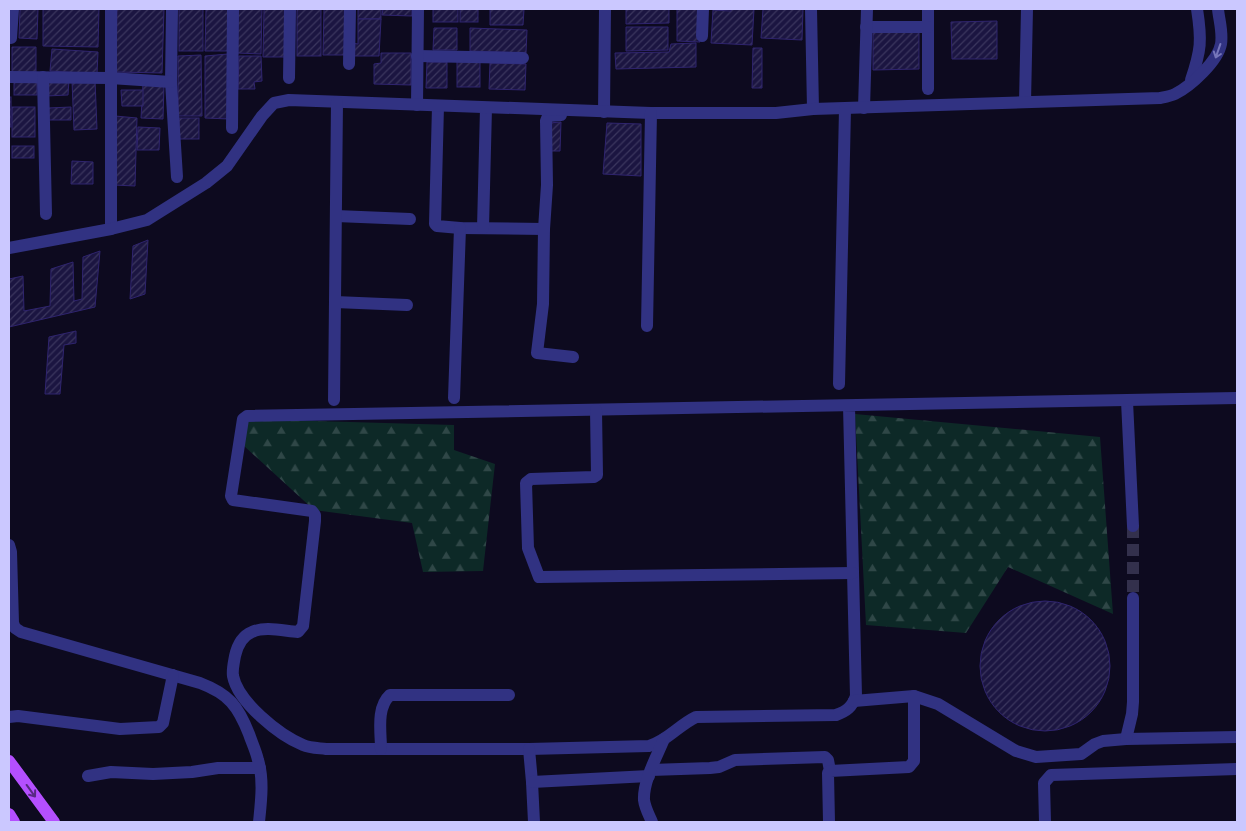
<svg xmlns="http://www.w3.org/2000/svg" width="1246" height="831" viewBox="0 0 1246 831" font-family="Karla,sans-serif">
<defs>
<pattern id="forest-firs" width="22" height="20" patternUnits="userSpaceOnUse" patternTransform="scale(1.25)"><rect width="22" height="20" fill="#0d2927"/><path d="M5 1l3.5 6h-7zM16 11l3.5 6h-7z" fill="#2f4747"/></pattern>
<pattern id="building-hatch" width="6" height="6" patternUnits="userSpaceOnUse" patternTransform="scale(1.25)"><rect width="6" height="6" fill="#1b1541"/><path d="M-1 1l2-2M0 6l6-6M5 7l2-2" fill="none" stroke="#3b365e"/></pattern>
</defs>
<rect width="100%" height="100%" fill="#0d0a1f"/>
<g fill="url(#forest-firs)">
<polygon points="855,414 1100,437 1113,614 1008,567 966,633 866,625"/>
<polygon points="246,419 454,425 454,450 495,464 483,571 423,572 412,523 314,510 243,445"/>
</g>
<g fill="url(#building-hatch)" stroke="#2f246f">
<polygon points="20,9 38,9 37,39 19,38"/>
<polygon points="43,9 99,9 98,47 43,46"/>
<polygon points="117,9 164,9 162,73 116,72"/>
<rect x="179" y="9" width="24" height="42"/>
<polygon points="206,9 230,9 229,51 205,51"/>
<polygon points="238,9 262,9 261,54 237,53"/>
<polygon points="264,9 288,9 287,57 263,57"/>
<rect x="297" y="9" width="24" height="47"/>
<polygon points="324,9 347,9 347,55 323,55"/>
<rect x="358" y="9" width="23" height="10"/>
<polygon points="383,9 412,9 412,16 382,15"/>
<rect x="433" y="9" width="25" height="13"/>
<rect x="460" y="9" width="18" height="13"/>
<polygon points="490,9 524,9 523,25 490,25"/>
<polygon points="626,9 669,9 669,23 626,24"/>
<polygon points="677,9 701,9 700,42 677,41"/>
<polygon points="731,9 754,9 752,45 711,43 713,10 731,11"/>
<polygon points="763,9 803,9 802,40 761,38"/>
<polygon points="358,19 381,19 379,56 351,56 351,43 358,44"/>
<polygon points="997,21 997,59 952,59 951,22"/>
<polygon points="626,27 668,27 668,50 626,51"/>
<polygon points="434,28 457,28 457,50 433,50"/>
<polygon points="470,28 527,30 526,53 470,51"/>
<polygon points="873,32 919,32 919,69 873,70"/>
<polygon points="696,43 696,67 616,69 615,53 669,52 671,44"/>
<polygon points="12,47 36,47 36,72 12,73"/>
<polygon points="753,48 762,48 762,88 752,88"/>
<polygon points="52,49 98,52 97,74 50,71"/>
<polygon points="381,53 411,53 411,85 374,84 374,64 381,63"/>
<polygon points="228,54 229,119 205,118 205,56"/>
<polygon points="201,55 202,116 178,116 178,56"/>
<polygon points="239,56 261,56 262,81 254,82 255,89 238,89"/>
<rect x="457" y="60" width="23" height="27"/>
<polygon points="427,62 447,62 447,88 426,88"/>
<polygon points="490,63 526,64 525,90 489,89"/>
<polygon points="48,79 69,80 68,95 46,96"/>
<polygon points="95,80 97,129 74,130 72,81"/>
<rect x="14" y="82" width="23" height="13"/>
<polygon points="143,84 164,84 163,119 141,118"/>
<polygon points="121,90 143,90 143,106 122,106"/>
<rect x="9" y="97" width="2" height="30"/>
<rect x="12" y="107" width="23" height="30"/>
<polygon points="71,107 71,120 48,120 48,108"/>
<polygon points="115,116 137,118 135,186 114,185"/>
<rect x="179" y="118" width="20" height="21"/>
<polygon points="561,122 560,151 549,151 549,123"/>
<polygon points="607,123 641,124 641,176 603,174"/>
<polygon points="138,127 160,128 159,150 137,150"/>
<rect x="12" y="146" width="22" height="12"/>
<polygon points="72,161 93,162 93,184 71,184"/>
<polygon points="148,240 145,294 130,299 133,246"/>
<polygon points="100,251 95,307 9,327 9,279 23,276 24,311 50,306 51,269 73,262 74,301 82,299 83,257"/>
<polygon points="76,331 76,343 64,345 60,394 45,394 49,337"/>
<circle cx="1045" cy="666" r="65"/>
</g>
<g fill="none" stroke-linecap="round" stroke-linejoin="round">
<polyline stroke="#33304c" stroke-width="12" stroke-dasharray="12 6" stroke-linecap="butt" points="1133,526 1133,598"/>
<g stroke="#313282" stroke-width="12">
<polyline points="172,9 171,82 177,177"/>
<polyline points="811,9 813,109"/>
<polyline points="928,9 928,89"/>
<polyline points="866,27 928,27"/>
<polyline points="702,36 703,9"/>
<polyline points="11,38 13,9"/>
<polyline points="417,56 523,58"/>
<polyline points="349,64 350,9"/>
<polyline points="9,77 110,78 171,82"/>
<polyline points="43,77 46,214"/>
<polyline points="289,78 290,9"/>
<path d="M1191,80C1201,50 1202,41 1197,9"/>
<polyline points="1025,102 1027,9"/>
<polyline points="417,105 418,9"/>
<polyline points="438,106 435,224 437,226 460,228 544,229"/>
<polyline points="864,108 867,9"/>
<polyline points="604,112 605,9"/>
<polyline points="561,115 548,116 546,121 547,185 544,229 543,304 537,353 573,357"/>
<polyline points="232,128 233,9"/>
<polyline points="336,216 410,219"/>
<polyline points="483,228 486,108"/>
<polyline points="111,229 111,9"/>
<path d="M9,248L111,229L147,220L206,183L227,166L262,116L274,103L289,100L651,113H776L813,109L1160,98C1165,97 1171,96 1175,94C1191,86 1218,61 1221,44C1223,32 1219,20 1218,9"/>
<polyline points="335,302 407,305"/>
<polyline points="647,326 651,113"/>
<polyline points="839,384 845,109"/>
<polyline points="454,398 460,228"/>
<polyline points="334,400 337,102"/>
<polyline points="1127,401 1133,526"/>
<path d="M849,406L856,696C852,707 847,711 836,715L696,717C679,725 667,741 649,746L529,749H326C318,748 310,748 303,745C279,735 238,702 233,676C232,670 234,662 235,656C237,647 242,636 252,632C265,626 284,631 298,632L303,626L315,521V515L312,511L233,500L231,496L243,419L247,416L1237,398"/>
<polyline points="596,410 597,475 594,477 531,479 526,483 528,548 539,577 853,573"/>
<path d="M9,545L11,552L13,623L15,628L21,632L200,683C229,694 238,706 249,734C252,743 256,751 258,760C264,780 261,802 259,822"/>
<polyline points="854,701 914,696 938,704 1016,751 1036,757 1081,754 1095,744 1103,741 1126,739 1237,737"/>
<polyline points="9,717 18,716 120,729 159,727 163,723 173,675"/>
<polyline points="1126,739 1132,714 1133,702 1133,598"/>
<path d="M381,749C381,732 376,708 390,695H509"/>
<polyline points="529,749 532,782 534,822"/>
<polyline points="651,770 710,768 719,767 735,760 825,757 828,760 830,771"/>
<polyline points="88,776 111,772 153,774 192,772 218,768 260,768"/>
<polyline points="532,782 649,776"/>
<path d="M652,822C649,815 645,808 644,800C643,781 657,756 664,739"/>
<polyline points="829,822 828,773 830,771 909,767 914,761 914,696"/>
<polyline points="1045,822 1044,783 1051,775 1237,769"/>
</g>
<g stroke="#b44fff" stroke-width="12">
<polyline points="9,761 54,822"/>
<polyline points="9,814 14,822"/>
</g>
</g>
<defs><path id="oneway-shaft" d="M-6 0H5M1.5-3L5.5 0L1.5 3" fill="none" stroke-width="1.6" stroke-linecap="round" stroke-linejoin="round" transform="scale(1.25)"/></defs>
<use stroke="#7676ba" href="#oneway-shaft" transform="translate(1218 51) rotate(109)"/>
<use stroke="#582984" href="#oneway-shaft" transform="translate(31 791) rotate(54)"/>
<rect width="1246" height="831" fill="none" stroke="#cbc8ff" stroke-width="20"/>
</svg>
